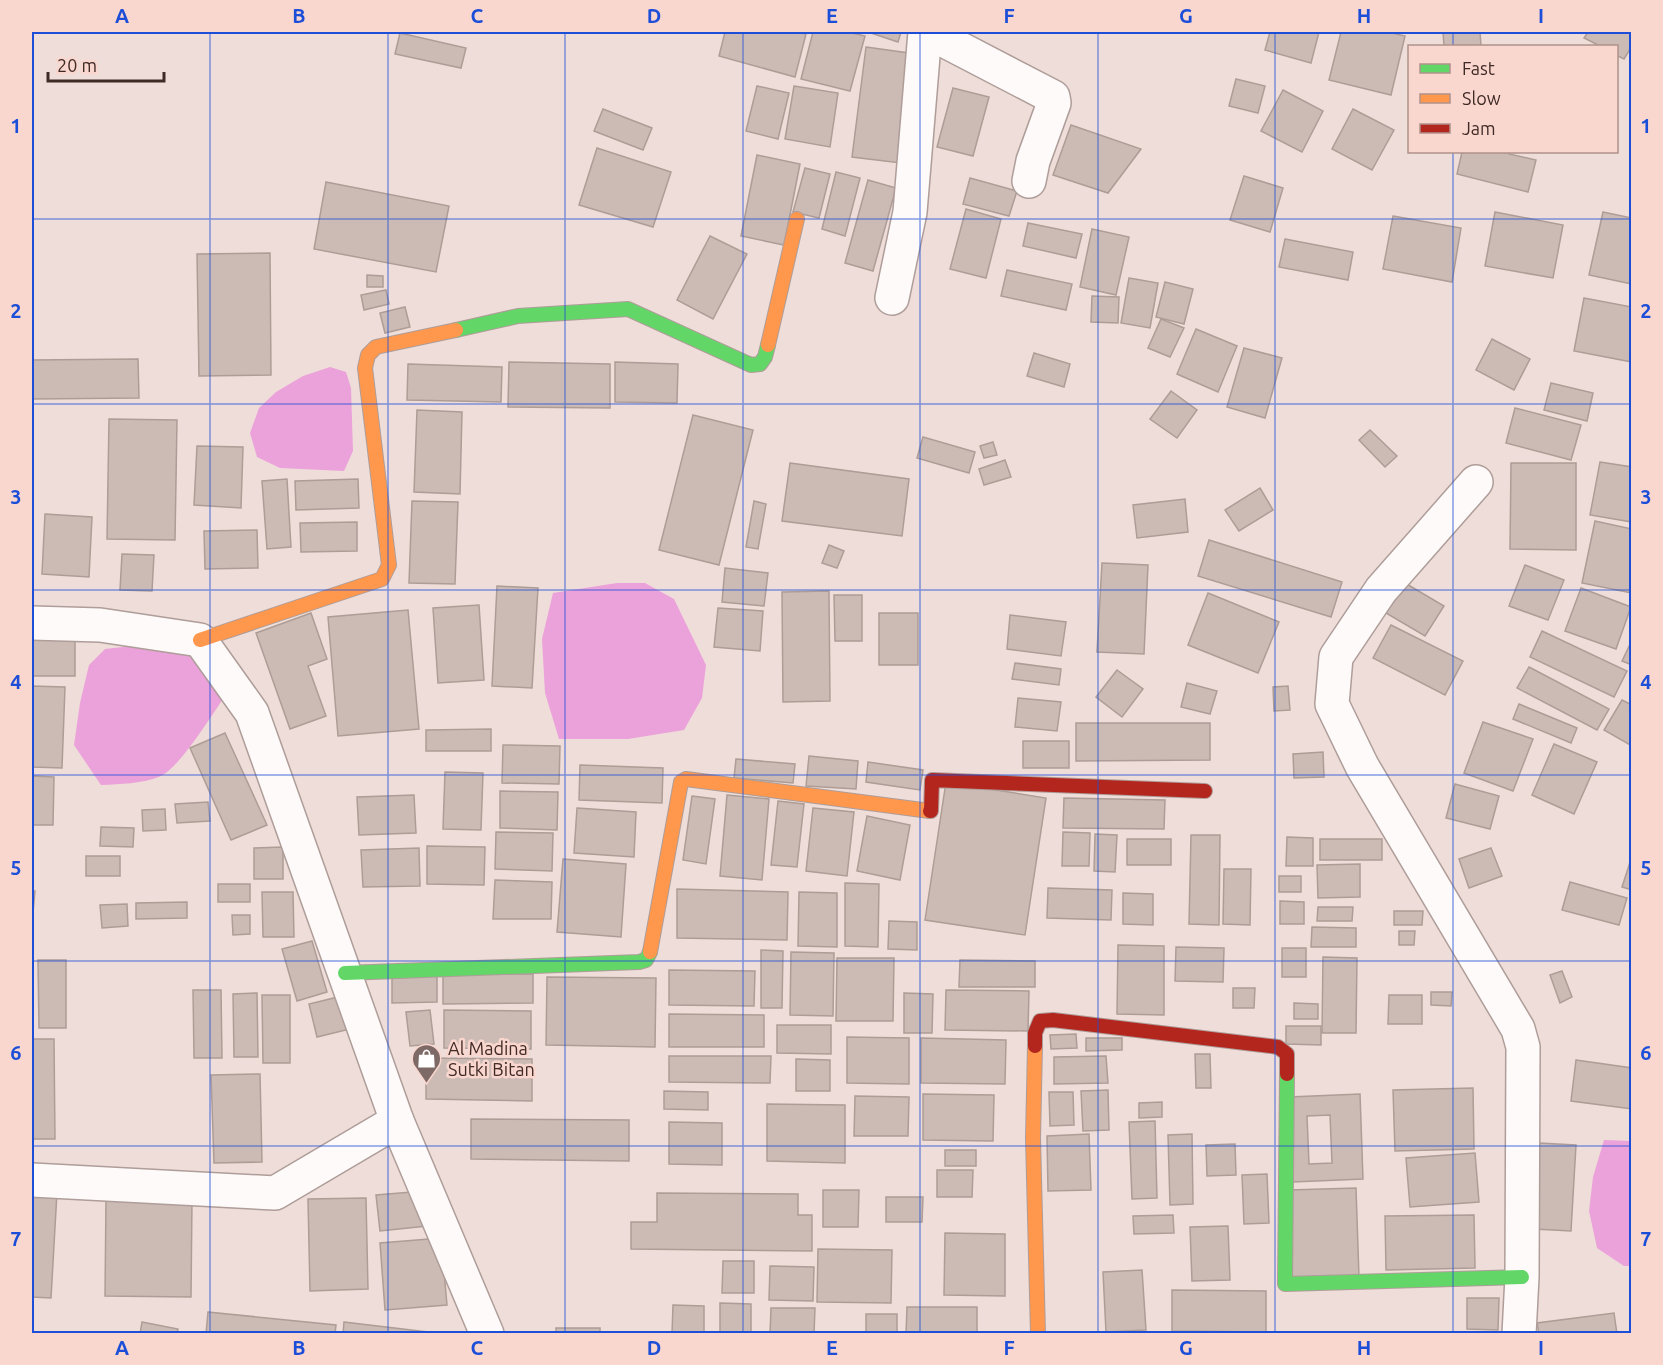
<svg xmlns="http://www.w3.org/2000/svg" width="1663" height="1365" viewBox="0 0 1663 1365" font-family="Ubuntu,sans-serif">
<rect width="100%" height="100%" fill="#efddd9"/>
<g fill="#eba2da">
<polygon points="330,367 346,372 351,388 353,451 344,471 280,468 257,457 250,433 259,408 276,392 303,376"/>
<polygon points="617,583 645,583 674,599 706,665 702,698 684,730 628,739 559,739 545,693 542,639 553,593"/>
<path d="M158,643L189,649L227,693C213,713 181,766 161,776C142,784 120,784 101,785L74,745L80,703L89,665L105,649Z"/>
<polygon points="1604,1140 1631,1141 1631,1266 1624,1266 1597,1248 1589,1211 1593,1177"/>
</g>
<g fill="#ccbbb4" stroke="#ad9d96" stroke-width="1.5" fill-rule="evenodd">
<polygon points="725,32 798,32 806,34 795,77 719,56"/>
<polygon points="813,32 848,32 865,36 850,91 801,79"/>
<polygon points="868,32 901,32 898,42"/>
<polygon points="1270,32 1319,32 1311,63 1265,50"/>
<polygon points="1341,32 1388,32 1405,36 1391,95 1329,80"/>
<polygon points="1443,32 1480,32 1481,46 1444,46"/>
<polygon points="1588,32 1632,32 1632,46 1624,59 1616,55 1616,46 1600,46 1584,38"/>
<polygon points="400,33 466,48 461,68 395,54"/>
<polygon points="866,47 916,54 901,163 852,157"/>
<polygon points="1236,79 1265,86 1258,113 1229,106"/>
<polygon points="757,86 789,93 778,139 746,131"/>
<polygon points="794,86 838,93 830,147 785,139"/>
<polygon points="953,88 989,97 973,156 937,147"/>
<polygon points="1283,90 1323,111 1302,152 1261,131"/>
<polygon points="603,109 652,128 643,150 594,131"/>
<polygon points="1353,109 1394,130 1372,170 1332,149"/>
<polygon points="1071,125 1141,149 1108,193 1053,175"/>
<polygon points="597,148 671,172 653,227 579,205"/>
<polygon points="1462,152 1509,152 1509,154 1536,160 1528,192 1457,174"/>
<polygon points="757,155 800,164 784,245 741,236"/>
<polygon points="805,168 830,174 819,218 793,212"/>
<polygon points="836,172 860,178 845,236 822,229"/>
<polygon points="1244,176 1283,188 1270,232 1230,220"/>
<polygon points="970,178 1017,191 1009,216 963,204"/>
<polygon points="868,180 896,188 873,271 845,263"/>
<polygon points="326,182 449,206 436,272 314,249"/>
<polygon points="966,209 1001,219 986,278 950,269"/>
<polygon points="1495,212 1563,225 1553,278 1485,266"/>
<polygon points="1603,212 1632,218 1632,284 1589,275"/>
<polygon points="1393,216 1461,228 1452,282 1383,269"/>
<polygon points="1028,223 1082,234 1076,258 1023,246"/>
<polygon points="1092,229 1129,237 1116,295 1080,287"/>
<polygon points="710,236 747,254 713,319 677,300"/>
<polygon points="1285,239 1353,252 1348,280 1279,267"/>
<polygon points="270,253 271,375 199,376 197,254"/>
<polygon points="1007,270 1072,284 1066,310 1001,296"/>
<polygon points="367,275 383,276 383,287 367,287"/>
<polygon points="1129,278 1158,283 1150,328 1121,323"/>
<polygon points="1165,282 1193,289 1184,324 1156,317"/>
<polygon points="386,290 389,304 364,310 361,295"/>
<polygon points="1092,296 1119,297 1118,323 1091,322"/>
<polygon points="1584,298 1632,307 1632,362 1574,351"/>
<polygon points="405,307 410,327 385,333 380,313"/>
<polygon points="1161,319 1184,328 1170,357 1148,348"/>
<polygon points="1196,329 1237,346 1218,392 1177,374"/>
<polygon points="1492,339 1530,359 1514,390 1476,370"/>
<polygon points="1244,348 1282,358 1265,418 1227,407"/>
<polygon points="1034,353 1070,364 1064,387 1027,376"/>
<polygon points="138,359 139,398 33,399 32,360"/>
<polygon points="509,362 610,364 610,408 508,407"/>
<polygon points="615,362 678,364 677,403 615,402"/>
<polygon points="408,364 502,367 501,402 407,400"/>
<polygon points="1551,383 1593,393 1587,421 1544,410"/>
<polygon points="1171,391 1197,410 1177,438 1150,419"/>
<polygon points="1515,408 1581,425 1571,460 1506,443"/>
<polygon points="417,410 462,412 460,494 414,492"/>
<polygon points="693,415 753,430 719,565 659,550"/>
<polygon points="109,419 177,420 175,540 107,539"/>
<polygon points="1370,430 1397,456 1385,467 1359,440"/>
<polygon points="923,437 975,452 969,473 917,458"/>
<polygon points="993,442 997,455 984,458 980,446"/>
<polygon points="197,446 243,447 241,508 194,505"/>
<polygon points="1005,460 1011,477 984,485 979,469"/>
<polygon points="1600,462 1632,467 1632,522 1590,515"/>
<polygon points="790,463 909,479 902,536 782,521"/>
<polygon points="1511,463 1576,463 1576,550 1510,549"/>
<polygon points="287,479 291,547 267,549 262,481"/>
<polygon points="358,479 359,508 296,510 295,481"/>
<polygon points="1260,488 1273,510 1239,531 1225,510"/>
<polygon points="1185,499 1188,532 1137,538 1133,505"/>
<polygon points="412,501 458,502 455,584 409,583"/>
<polygon points="754,501 766,504 758,549 746,547"/>
<polygon points="45,514 92,517 89,577 42,574"/>
<polygon points="1595,521 1632,529 1632,593 1582,583"/>
<polygon points="357,522 357,551 301,552 300,523"/>
<polygon points="257,530 258,568 205,569 204,531"/>
<polygon points="1209,540 1342,582 1331,617 1198,576"/>
<polygon points="829,545 844,551 837,568 822,563"/>
<polygon points="122,554 154,555 152,591 120,590"/>
<polygon points="1102,563 1148,565 1144,654 1097,652"/>
<polygon points="1525,565 1564,580 1548,620 1509,606"/>
<polygon points="725,568 768,573 764,606 722,602"/>
<polygon points="1405,583 1444,606 1425,636 1386,613"/>
<polygon points="497,586 538,588 532,688 492,686"/>
<polygon points="1581,588 1631,607 1616,649 1565,631"/>
<polygon points="829,591 830,701 783,702 782,592"/>
<polygon points="1208,593 1279,622 1258,673 1188,645"/>
<polygon points="834,595 862,595 862,641 835,641"/>
<polygon points="479,605 484,680 438,683 433,608"/>
<polygon points="718,608 763,611 760,651 714,647"/>
<polygon points="408,610 419,729 338,736 328,617"/>
<polygon points="311,613 327,659 308,666 326,716 290,729 256,633"/>
<rect x="879" y="613" width="39" height="52"/>
<polygon points="1010,615 1066,622 1061,656 1007,649"/>
<polygon points="1391,625 1463,661 1445,695 1373,658"/>
<polygon points="1542,631 1627,671 1614,697 1530,657"/>
<rect x="32" y="636" width="43" height="40"/>
<polygon points="1632,640 1632,665 1622,661"/>
<polygon points="1015,663 1061,669 1059,685 1012,679"/>
<polygon points="1529,667 1609,709 1597,730 1517,688"/>
<polygon points="1117,670 1143,689 1122,717 1096,697"/>
<polygon points="1187,683 1217,691 1210,714 1181,707"/>
<polygon points="32,686 65,687 62,768 32,767"/>
<polygon points="1288,686 1290,710 1274,711 1273,687"/>
<polygon points="1018,698 1061,702 1057,731 1015,727"/>
<polygon points="1622,700 1632,705 1632,746 1604,730"/>
<polygon points="1519,704 1577,728 1571,743 1513,719"/>
<polygon points="1483,722 1533,739 1513,791 1464,773"/>
<polygon points="1076,723 1210,723 1210,760 1076,761"/>
<polygon points="491,729 491,751 426,751 426,730"/>
<polygon points="225,733 267,825 231,840 190,748"/>
<rect x="1023" y="741" width="46" height="27"/>
<polygon points="1554,744 1597,762 1574,814 1532,795"/>
<polygon points="503,745 560,746 559,784 502,783"/>
<polygon points="1323,752 1324,777 1294,778 1293,754"/>
<polygon points="809,756 858,761 856,789 806,786"/>
<polygon points="736,759 795,764 793,783 734,778"/>
<polygon points="868,762 923,770 920,790 866,782"/>
<polygon points="580,765 663,768 662,803 579,800"/>
<polygon points="445,772 483,773 481,830 443,829"/>
<polygon points="32,776 54,777 53,825 32,825"/>
<polygon points="946,782 1046,798 1025,935 925,920"/>
<polygon points="1455,784 1499,796 1490,829 1446,818"/>
<polygon points="500,791 558,792 557,830 500,828"/>
<polygon points="414,795 416,833 359,835 357,797"/>
<polygon points="727,795 769,799 762,880 720,876"/>
<polygon points="692,796 715,799 706,864 683,860"/>
<polygon points="1064,798 1165,800 1164,829 1063,828"/>
<polygon points="778,801 804,804 797,867 771,865"/>
<polygon points="208,802 210,821 177,823 175,804"/>
<polygon points="577,808 636,812 634,857 574,853"/>
<polygon points="813,808 854,812 847,876 806,871"/>
<polygon points="165,809 166,830 143,831 142,810"/>
<polygon points="867,816 910,825 900,880 857,871"/>
<polygon points="101,827 134,828 133,847 100,846"/>
<polygon points="496,832 553,833 552,871 495,869"/>
<polygon points="1063,832 1090,833 1089,866 1062,866"/>
<polygon points="1095,834 1117,835 1115,872 1094,871"/>
<polygon points="1191,835 1220,835 1219,925 1189,924"/>
<polygon points="1287,837 1313,838 1313,866 1286,866"/>
<rect x="1127" y="839" width="44" height="26"/>
<rect x="1320" y="839" width="62" height="21"/>
<polygon points="427,846 485,847 484,885 427,884"/>
<polygon points="283,847 283,879 254,879 254,848"/>
<polygon points="419,848 420,886 363,887 361,850"/>
<polygon points="1491,848 1502,876 1469,888 1459,859"/>
<rect x="86" y="856" width="34" height="20"/>
<polygon points="1632,856 1632,890 1622,887"/>
<polygon points="563,859 626,864 621,937 557,932"/>
<polygon points="1360,864 1360,897 1318,898 1317,865"/>
<polygon points="1224,869 1251,869 1250,925 1223,924"/>
<rect x="1279" y="876" width="22" height="16"/>
<polygon points="495,880 552,882 551,919 493,919"/>
<polygon points="1570,882 1627,898 1619,925 1562,910"/>
<polygon points="845,883 879,884 878,947 845,946"/>
<rect x="218" y="884" width="32" height="18"/>
<polygon points="1048,888 1112,890 1111,920 1047,918"/>
<polygon points="677,889 788,892 787,940 677,938"/>
<polygon points="32,891 35,891 32,923"/>
<polygon points="262,892 293,892 294,937 263,937"/>
<polygon points="799,892 837,893 837,947 798,946"/>
<polygon points="1123,893 1153,894 1153,925 1123,924"/>
<polygon points="1280,901 1304,902 1304,924 1280,924"/>
<polygon points="187,902 187,918 136,919 136,903"/>
<polygon points="127,904 128,926 102,928 100,905"/>
<polygon points="1318,907 1353,907 1352,921 1317,921"/>
<polygon points="1394,911 1423,911 1422,925 1394,925"/>
<polygon points="232,915 250,915 250,934 233,935"/>
<polygon points="889,921 917,922 917,950 888,949"/>
<polygon points="1312,927 1356,928 1356,947 1311,947"/>
<polygon points="1399,931 1415,931 1414,945 1399,945"/>
<polygon points="312,941 327,992 297,1001 282,949"/>
<polygon points="1118,945 1164,946 1164,1015 1117,1014"/>
<polygon points="1176,947 1224,948 1223,982 1175,981"/>
<rect x="1282" y="948" width="24" height="29"/>
<polygon points="761,950 783,951 782,1008 761,1008"/>
<polygon points="791,952 834,953 833,1016 790,1015"/>
<polygon points="1323,957 1357,958 1356,1033 1322,1033"/>
<polygon points="837,958 894,958 893,1021 836,1021"/>
<polygon points="38,960 66,960 66,1028 39,1028"/>
<polygon points="960,960 1035,961 1035,987 959,987"/>
<polygon points="669,970 755,971 754,1006 669,1005"/>
<polygon points="1562,971 1572,997 1560,1003 1550,975"/>
<polygon points="392,973 437,973 437,1002 392,1003"/>
<polygon points="443,974 533,974 533,1003 443,1004"/>
<polygon points="547,977 656,978 655,1047 546,1045"/>
<polygon points="1233,988 1255,988 1254,1008 1233,1008"/>
<polygon points="193,990 221,990 222,1058 194,1058"/>
<polygon points="946,990 1029,991 1028,1031 945,1030"/>
<polygon points="1431,992 1452,992 1451,1006 1431,1005"/>
<polygon points="257,993 258,1057 234,1057 233,994"/>
<polygon points="904,993 933,994 932,1033 904,1033"/>
<polygon points="262,995 290,995 290,1063 263,1063"/>
<polygon points="1389,995 1422,995 1422,1024 1388,1024"/>
<polygon points="342,996 350,1029 317,1037 309,1004"/>
<polygon points="1294,1003 1318,1004 1318,1019 1294,1019"/>
<polygon points="430,1010 434,1044 410,1046 406,1012"/>
<polygon points="444,1010 531,1011 531,1049 444,1048"/>
<polygon points="669,1014 764,1015 764,1047 669,1047"/>
<polygon points="777,1025 831,1025 831,1054 777,1053"/>
<polygon points="1286,1026 1321,1026 1321,1045 1286,1044"/>
<polygon points="1076,1034 1077,1048 1051,1049 1050,1035"/>
<polygon points="847,1037 909,1038 909,1084 847,1083"/>
<polygon points="921,1038 1006,1040 1005,1084 921,1083"/>
<polygon points="1086,1038 1122,1038 1122,1050 1086,1051"/>
<polygon points="32,1039 54,1039 55,1139 32,1139"/>
<polygon points="1195,1054 1210,1054 1211,1088 1196,1088"/>
<polygon points="669,1056 771,1056 770,1083 669,1082"/>
<polygon points="1106,1056 1108,1083 1054,1084 1054,1057"/>
<polygon points="426,1058 532,1059 532,1101 426,1099"/>
<polygon points="796,1059 830,1060 830,1091 796,1091"/>
<polygon points="1576,1060 1632,1068 1632,1109 1571,1101"/>
<polygon points="260,1074 262,1162 214,1163 211,1075"/>
<polygon points="1473,1088 1474,1149 1395,1151 1393,1090"/>
<polygon points="1108,1090 1109,1130 1083,1131 1081,1091"/>
<polygon points="664,1091 708,1092 708,1110 664,1109"/>
<polygon points="1049,1092 1073,1092 1074,1125 1050,1126"/>
<polygon points="923,1094 994,1095 993,1141 923,1140"/>
<path d="M1360,1094L1363,1179L1293,1182L1289,1097ZM1330,1115L1332,1163L1309,1164L1307,1116Z"/>
<polygon points="855,1096 909,1097 908,1136 854,1136"/>
<polygon points="1162,1102 1162,1117 1139,1118 1139,1103"/>
<polygon points="767,1104 845,1105 845,1163 767,1161"/>
<polygon points="471,1119 629,1120 629,1161 471,1159"/>
<polygon points="1155,1121 1157,1198 1132,1199 1129,1122"/>
<polygon points="669,1122 722,1123 722,1165 669,1164"/>
<polygon points="1089,1134 1091,1190 1048,1191 1047,1136"/>
<polygon points="1192,1134 1193,1204 1170,1205 1168,1135"/>
<polygon points="1539,1143 1576,1145 1571,1231 1534,1229"/>
<polygon points="1235,1144 1236,1175 1207,1176 1206,1145"/>
<rect x="945" y="1150" width="31" height="16"/>
<polygon points="1475,1153 1479,1202 1410,1207 1406,1158"/>
<polygon points="937,1170 973,1170 972,1197 937,1197"/>
<polygon points="1267,1174 1269,1223 1244,1224 1242,1175"/>
<polygon points="1356,1188 1359,1277 1292,1279 1289,1190"/>
<polygon points="823,1190 859,1190 858,1227 823,1227"/>
<polygon points="32,1191 57,1192 51,1298 32,1297"/>
<polygon points="424,1191 427,1226 380,1231 376,1195"/>
<polygon points="657,1193 798,1194 798,1215 812,1215 812,1251 631,1249 631,1222 657,1222"/>
<polygon points="886,1197 923,1197 922,1222 886,1222"/>
<polygon points="366,1198 368,1289 310,1291 308,1199"/>
<polygon points="106,1199 192,1200 191,1297 105,1296"/>
<polygon points="1173,1215 1174,1233 1134,1234 1133,1216"/>
<polygon points="1474,1215 1475,1268 1386,1270 1385,1216"/>
<polygon points="1228,1226 1230,1280 1192,1281 1190,1227"/>
<polygon points="945,1233 1005,1234 1005,1296 944,1295"/>
<polygon points="441,1238 447,1305 385,1310 380,1243"/>
<polygon points="818,1249 892,1250 891,1303 817,1302"/>
<polygon points="723,1261 754,1261 754,1293 722,1293"/>
<polygon points="770,1266 814,1267 813,1301 769,1300"/>
<polygon points="1142,1270 1146,1330 1106,1332 1103,1272"/>
<polygon points="1172,1290 1266,1291 1266,1332 1172,1331"/>
<polygon points="1467,1298 1499,1298 1498,1330 1467,1329"/>
<polygon points="720,1303 751,1304 751,1334 720,1334"/>
<polygon points="673,1305 704,1306 704,1334 672,1334"/>
<polygon points="907,1307 977,1307 977,1334 906,1334"/>
<polygon points="771,1308 815,1308 814,1334 770,1334"/>
<polygon points="208,1312 336,1325 335,1334 206,1334"/>
<polygon points="1614,1313 1617,1334 1539,1334 1537,1323"/>
<rect x="866" y="1314" width="31" height="20"/>
<polygon points="142,1322 178,1329 177,1334 140,1334"/>
<polygon points="344,1322 436,1333 436,1334 343,1334"/>
<rect x="556" y="1328" width="44" height="6"/>
</g>
<g fill="none" stroke-linecap="round" stroke-linejoin="round">
<defs>
<g id="street">
<polyline points="928,32 1053,97 1054,103 1033,161 1029,181"/>
<polyline points="892,298 910,212 925,32"/>
<polyline points="1476,482 1381,590 1336,657 1332,704 1362,766 1518,1029 1523,1047 1522,1277 1519,1334"/>
<polyline points="32,623 100,625 200,640 252,713 397,1121 487,1334"/>
<polyline points="32,1180 275,1193 397,1121"/>
</g>
<g id="fast">
<polyline points="456,330 518,316 628,309 751,365 760,364 765,357 768,345"/>
<polyline points="345,973 639,962 646,960 650,952"/>
<polyline points="1287,1074 1285,1284 1522,1277"/>
</g>
<g id="slow">
<polyline points="768,345 797,219"/>
<polyline points="200,640 382,579 389,565 365,368 368,355 376,347 456,330"/>
<polyline points="650,952 681,782 686,779 930,811"/>
<polyline points="1035,1046 1033,1138 1038,1334"/>
</g>
<g id="jam">
<polyline points="930,811 931,811 932,780 1205,791"/>
<polyline points="1035,1046 1035,1033 1040,1021 1053,1020 1278,1047 1287,1054 1287,1074"/>
</g>
</defs>
<use href="#street" stroke="#ae9d99" stroke-width="36"/>
<use href="#fast" stroke="#ae9d99" stroke-width="16"/>
<use href="#slow" stroke="#ae9d99" stroke-width="16"/>
<use href="#jam" stroke="#ae9d99" stroke-width="16"/>
<use href="#street" stroke="#fdfaf9" stroke-width="33"/>
<use href="#fast" stroke="#63d668" stroke-width="14"/>
<use href="#slow" stroke="#ff974d" stroke-width="14"/>
<use href="#jam" stroke="#b3261e" stroke-width="14"/>
</g>
<path fill="none" stroke="#1d4ed8" stroke-width="1.5" stroke-opacity="0.55" d="M210,32V1334M388,32V1334M565,32V1334M743,32V1334M920,32V1334M1098,32V1334M1275,32V1334M1453,32V46M1453,152V1334M32,219H1632M32,404H1632M32,590H1632M32,775H1632M32,961H1632M32,1146H1632"/>
<defs>
<symbol id="shop-pin" viewBox="-11 -11 22 30"><path d="M0 17L-7.5 6A9.5 9.5 0 1 1 7.5 6Z" fill="#7d6965" stroke="#f9d7cf"/><path d="M-5-2.5h2.3a2.7 3.5 0 0 1 5.4 0H5L5.5 6h-11ZM-1.5-2.5h3a1.5 2.3 0 0 0-3 0Z" fill="#fff"/></symbol>
</defs>
<g fill-rule="evenodd">
<use href="#shop-pin" x="410" y="1042" width="33" height="45"/>
</g>
<g text-anchor="middle" dominant-baseline="central" stroke-width="5" stroke-linejoin="round" paint-order="stroke">
<g font-size="18" fill="#402a26" stroke="#f9d7cf" text-anchor="start">
<text x="448" y="1048">Al Madina<tspan x="448" dy="21">Sutki Bitan</tspan></text>
</g>
</g>
<rect width="1663" height="1365" fill="none" stroke="#f9d7cf" stroke-width="66"/>
<rect x="1408" y="45" width="210" height="108" fill="#f9d7cf" stroke="#af928b" stroke-width="1.5"/>
<rect x="1420" y="64" width="30" height="9" fill="#63d668" stroke="#af928b" stroke-width="1.5"/>
<text x="1462" y="75" font-size="18" fill="#402a26">Fast</text>
<rect x="1420" y="94" width="30" height="9" fill="#ff974d" stroke="#af928b" stroke-width="1.5"/>
<text x="1462" y="105" font-size="18" fill="#402a26">Slow</text>
<rect x="1420" y="124" width="30" height="9" fill="#b3261e" stroke="#af928b" stroke-width="1.5"/>
<text x="1462" y="135" font-size="18" fill="#402a26">Jam</text>
<path d="M48 72v9h116v-9" fill="none" stroke="#402a26" stroke-width="3"/>
<text x="57" y="72" font-size="18" fill="#402a26" stroke="#f9d7cf" stroke-width="4.5" paint-order="stroke">20 m</text>
<rect x="33" y="33" width="1597" height="1299" fill="none" stroke="#1d4ed8" stroke-width="2"/>
<g font-size="20" text-anchor="middle" font-weight="bold" fill="#1d4ed8">
<text x="122" y="23">A</text>
<text x="299" y="23">B</text>
<text x="477" y="23">C</text>
<text x="654" y="23">D</text>
<text x="832" y="23">E</text>
<text x="1009" y="23">F</text>
<text x="1186" y="23">G</text>
<text x="1364" y="23">H</text>
<text x="1541" y="23">I</text>
<text x="16" y="133">1</text>
<text x="1646" y="133">1</text>
<text x="16" y="318">2</text>
<text x="1646" y="318">2</text>
<text x="16" y="504">3</text>
<text x="1646" y="504">3</text>
<text x="16" y="689">4</text>
<text x="1646" y="689">4</text>
<text x="16" y="875">5</text>
<text x="1646" y="875">5</text>
<text x="16" y="1060">6</text>
<text x="1646" y="1060">6</text>
<text x="16" y="1246">7</text>
<text x="1646" y="1246">7</text>
<text x="122" y="1355">A</text>
<text x="299" y="1355">B</text>
<text x="477" y="1355">C</text>
<text x="654" y="1355">D</text>
<text x="832" y="1355">E</text>
<text x="1009" y="1355">F</text>
<text x="1186" y="1355">G</text>
<text x="1364" y="1355">H</text>
<text x="1541" y="1355">I</text>
</g>
</svg>
